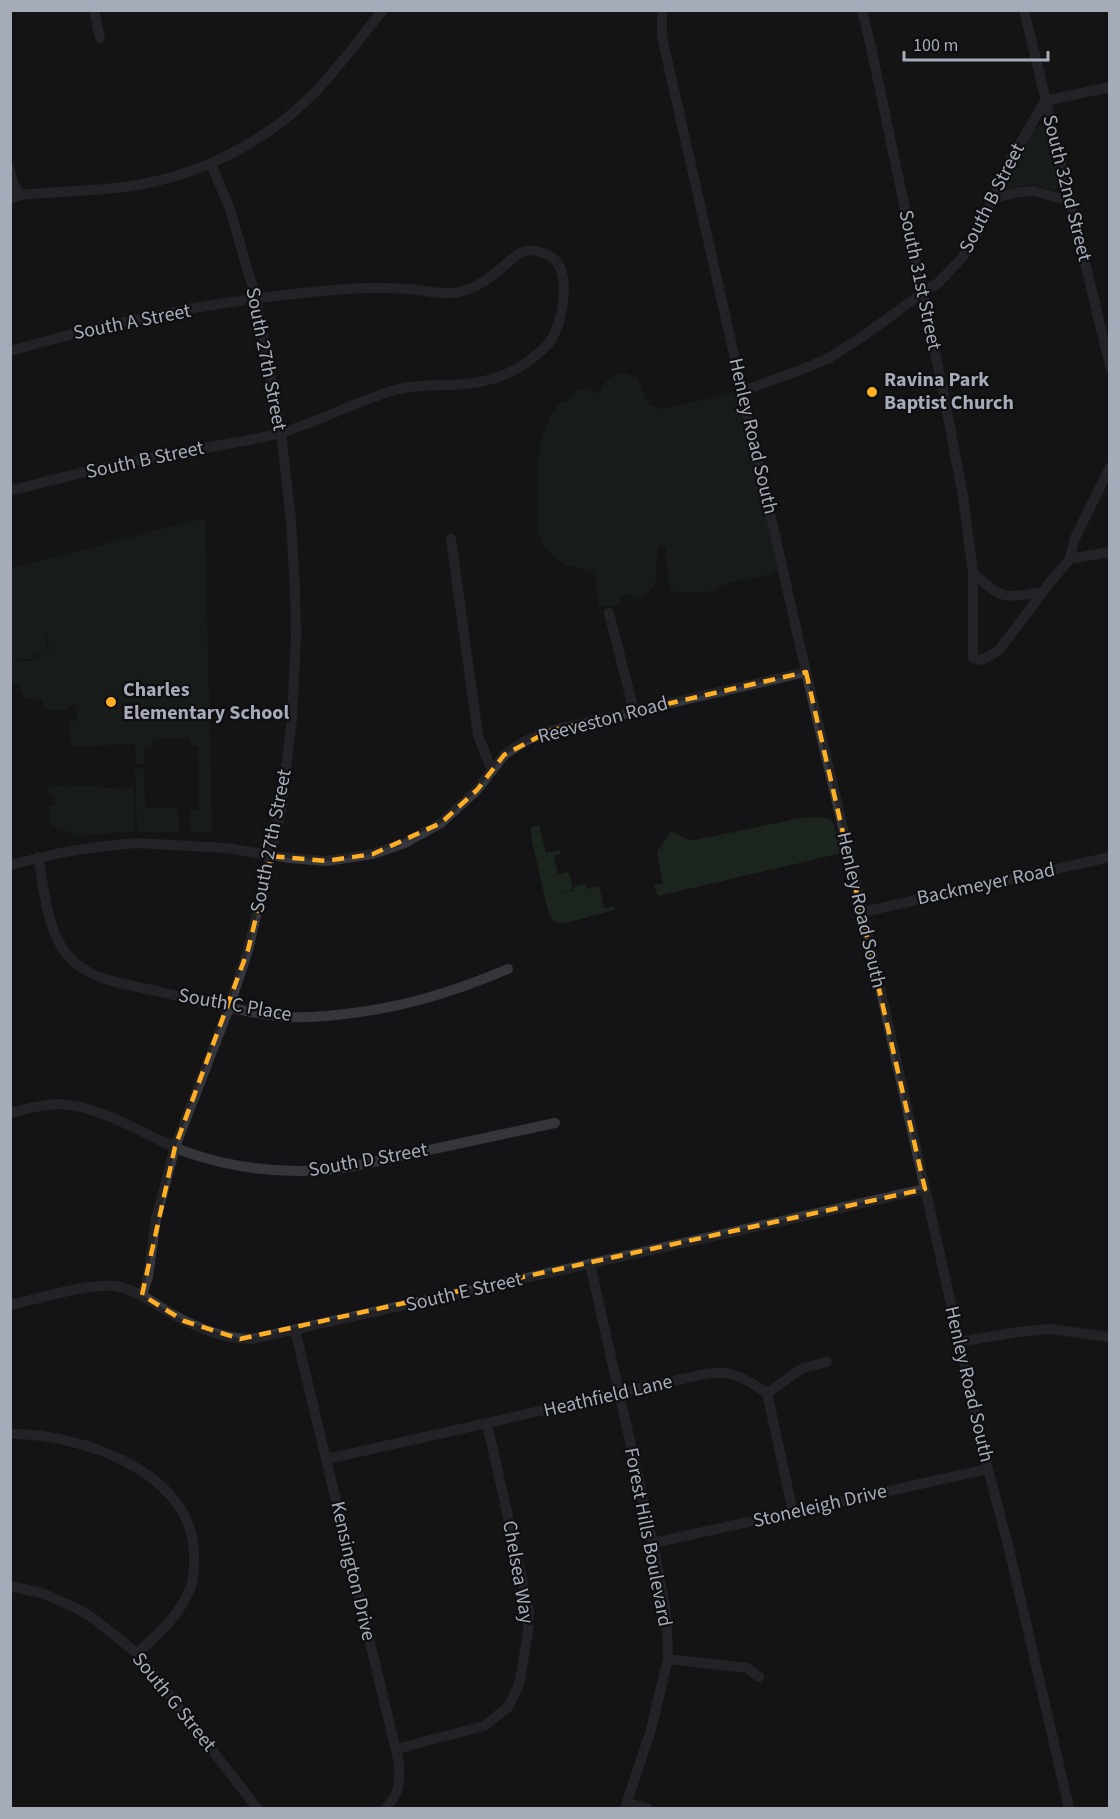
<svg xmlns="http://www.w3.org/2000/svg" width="1120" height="1819" viewBox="0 0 1120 1819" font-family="'Source Sans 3',sans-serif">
<rect width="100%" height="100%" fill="#141416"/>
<g fill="#1c251d">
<path d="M1038,126L1046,128L1062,185L1059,190C1051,192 1044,186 1035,185C1025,184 1015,187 1006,191L1004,185C1012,168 1023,137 1038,126Z"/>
<path d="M624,373L637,378L649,405L659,409L738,392L777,569L774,573C760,578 745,579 731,582C725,583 720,588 714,590C704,594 682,593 672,591L668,581L666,549L661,545C649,566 669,586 637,598L629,594L620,595L621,602L615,606L600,607L596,592L597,579L590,570L565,565L554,558L544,546L537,532L538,460L541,441L551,414L560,403L568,401L576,391L586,388L595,393L601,391C606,379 611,375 624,373Z"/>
<polygon points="205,518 212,833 193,832 190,828 190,810 199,809 198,747 190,746 189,738 152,739 152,747 144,747 144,764 136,764 135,744 71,747 69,721 77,721 76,705 68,705 67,711 45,710 42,699 25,699 17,684 10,684 11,661 41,660 36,659 36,654 49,652 47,631 47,652 33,652 33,659 11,660 11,568"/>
<path d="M144,768L145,807L175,808C180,813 181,826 178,832H137L135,769Z"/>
<polygon points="99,786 100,788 134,787 134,831 77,836 50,825 49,806 56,805 55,798 53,798 52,793 47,791 47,787"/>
<polygon points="819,817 830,819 834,824 842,853 658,896 654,885 663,883 657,852 671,831 689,840 696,840 800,818"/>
<polygon points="539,825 546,853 560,850 561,854 554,856 558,873 554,875 569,872 573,889 557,894 574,890 574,887 586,884 587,889 599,886 604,908 615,906 614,910 565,923 554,922 549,915 531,837 531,827"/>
</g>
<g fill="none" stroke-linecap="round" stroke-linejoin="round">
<g stroke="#35363c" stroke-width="10">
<polyline points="94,10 100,38"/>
<polyline points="662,10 662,37 806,672 863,912 988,1469 1009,1549 1069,1808"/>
<polyline points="862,10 871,47 942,385 963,496 973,573 973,658 977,660 984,659 999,650 1051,581 1070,559 1074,540 1110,467"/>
<polyline points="1024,10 1110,366"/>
<polyline points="10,170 13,182 20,195"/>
<polyline points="994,198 1019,192 1034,191 1070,201"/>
<path d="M10,199L20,195C55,192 90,191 125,187C197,177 266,143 316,91C340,66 361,37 383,10"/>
<path d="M10,351C119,320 235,297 348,289C368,287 389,288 409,289C423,290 438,294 452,293C472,292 490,278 505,265C511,260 517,253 524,251C532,249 541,252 548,255C573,267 563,313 555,333C551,343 543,349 535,356C510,378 476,385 443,385C427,386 411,385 395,390C356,401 319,422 280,433C243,443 204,447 166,455C114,465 61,477 10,491"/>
<polyline points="743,391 808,367 829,358 865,335 922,293 938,283 963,257 977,234 1008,164 1045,101 1110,87"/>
<polyline points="451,539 478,735 492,771"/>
<polyline points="1070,559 1110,552"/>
<path d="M973,573C1003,600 1003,598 1042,592"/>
<polyline points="609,613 634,711"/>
<path d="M38,857C45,891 46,934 72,960C95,982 131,985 161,992C199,1001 238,1011 277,1016C296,1019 317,1017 336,1015C398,1009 451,993 508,969"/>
<polyline points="10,865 64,852 98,847 136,843 226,848 289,858 326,861 373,854 405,843 441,823 477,790 504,755 525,741 549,731 806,672"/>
<polyline points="863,912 1110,857"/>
<path d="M10,1113C27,1109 43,1104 60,1104C108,1107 148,1139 192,1154C244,1171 296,1175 350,1167L555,1123"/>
<polyline points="590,1264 653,1543 665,1607 667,1628 668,1659 650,1733 625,1808"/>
<polyline points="142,1295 148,1277 156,1219 175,1147 229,1008 248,950 281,811 292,718 296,635 295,591 291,520 281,433 256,299 230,209 211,164"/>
<path d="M10,1305C39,1299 93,1281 120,1287C137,1291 151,1301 165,1310C192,1326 221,1339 252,1339L925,1189"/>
<path d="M295,1330L399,1763C400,1783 400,1793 386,1808"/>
<polyline points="959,1342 1018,1332 1050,1329 1110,1337"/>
<polyline points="767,1393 803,1368 827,1362"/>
<path d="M10,1434C81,1433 197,1473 194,1559C194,1568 194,1578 191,1586C181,1614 159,1634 137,1653"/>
<path d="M327,1459L682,1379C697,1376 715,1370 731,1374C744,1377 756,1386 767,1393L793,1512"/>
<polyline points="653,1543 988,1469"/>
<polyline points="10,1586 42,1593 78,1609 93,1618 137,1653 257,1808"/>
<polyline points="668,1659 747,1668 759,1677"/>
<polyline points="396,1749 484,1726 508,1707 517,1689 520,1680 528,1632 529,1611 487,1423"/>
<polyline points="627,1803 647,1808"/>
</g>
</g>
<path d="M0 0H1120V1819H0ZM806,672L925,1189L240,1339L184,1321L142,1295L175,1147L248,950L271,856L326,861L373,854L441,823L477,790L504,755L549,731Z" fill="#141416" fill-opacity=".55" fill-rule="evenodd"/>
<path fill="none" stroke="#ffaf24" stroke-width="4.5" stroke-dasharray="12 8" stroke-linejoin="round" d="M806,672L925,1189L240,1339L184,1321L142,1295L175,1147L248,950L271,856L326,861L373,854L441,823L477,790L504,755L549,731Z"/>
<g fill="#ffaf24" stroke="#0f0f11" stroke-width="2">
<circle cx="872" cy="392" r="6"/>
<circle cx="111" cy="702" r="6"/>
</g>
<g text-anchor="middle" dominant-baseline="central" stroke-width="4.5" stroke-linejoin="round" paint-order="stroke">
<g font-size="20" fill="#a5abb8" stroke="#0f0f11">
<text transform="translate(1067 188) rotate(76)">South 32nd Street</text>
<text transform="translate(992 198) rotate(-63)">South B Street</text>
<text transform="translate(920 280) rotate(78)">South 31st Street</text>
<text transform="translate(132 322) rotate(-11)">South A Street</text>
<text transform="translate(266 359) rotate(79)">South 27th Street</text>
<text transform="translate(753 436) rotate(77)">Henley Road South</text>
<text transform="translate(145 460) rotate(-12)">South B Street</text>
<text transform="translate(603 720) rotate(-15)">Reeveston Road</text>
<text transform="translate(271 841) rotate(-79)">South 27th Street</text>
<text transform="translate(986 884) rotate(-12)">Backmeyer Road</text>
<text transform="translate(861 910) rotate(77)">Henley Road South</text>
<text transform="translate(235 1005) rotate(10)">South C Place</text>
<text transform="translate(368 1160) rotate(-10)">South D Street</text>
<text transform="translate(464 1292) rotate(-13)">South E Street</text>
<text transform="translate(969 1384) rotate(77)">Henley Road South</text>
<text transform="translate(608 1396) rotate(-13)">Heathfield Lane</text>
<text transform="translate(820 1506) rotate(-13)">Stoneleigh Drive</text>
<text transform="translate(648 1537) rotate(79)">Forest Hills Boulevard</text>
<text transform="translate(353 1571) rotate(77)">Kensington Drive</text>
<text transform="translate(518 1572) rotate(80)">Chelsea Way</text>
<text transform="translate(174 1702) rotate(51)">South G Street</text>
</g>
<g font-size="20" font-weight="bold" fill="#a5abb8" stroke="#0f0f11" text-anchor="start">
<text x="884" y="380">Ravina Park<tspan x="884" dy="23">Baptist Church</tspan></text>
<text x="123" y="690">Charles<tspan x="123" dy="23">Elementary School</tspan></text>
</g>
</g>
<rect width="1120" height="1819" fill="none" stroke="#a5abb8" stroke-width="24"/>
<path d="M904 51v9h144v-9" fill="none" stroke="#a5abb8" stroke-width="3"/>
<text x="913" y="51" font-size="18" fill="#a5abb8" stroke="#0f0f11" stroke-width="4.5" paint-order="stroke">100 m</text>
</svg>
